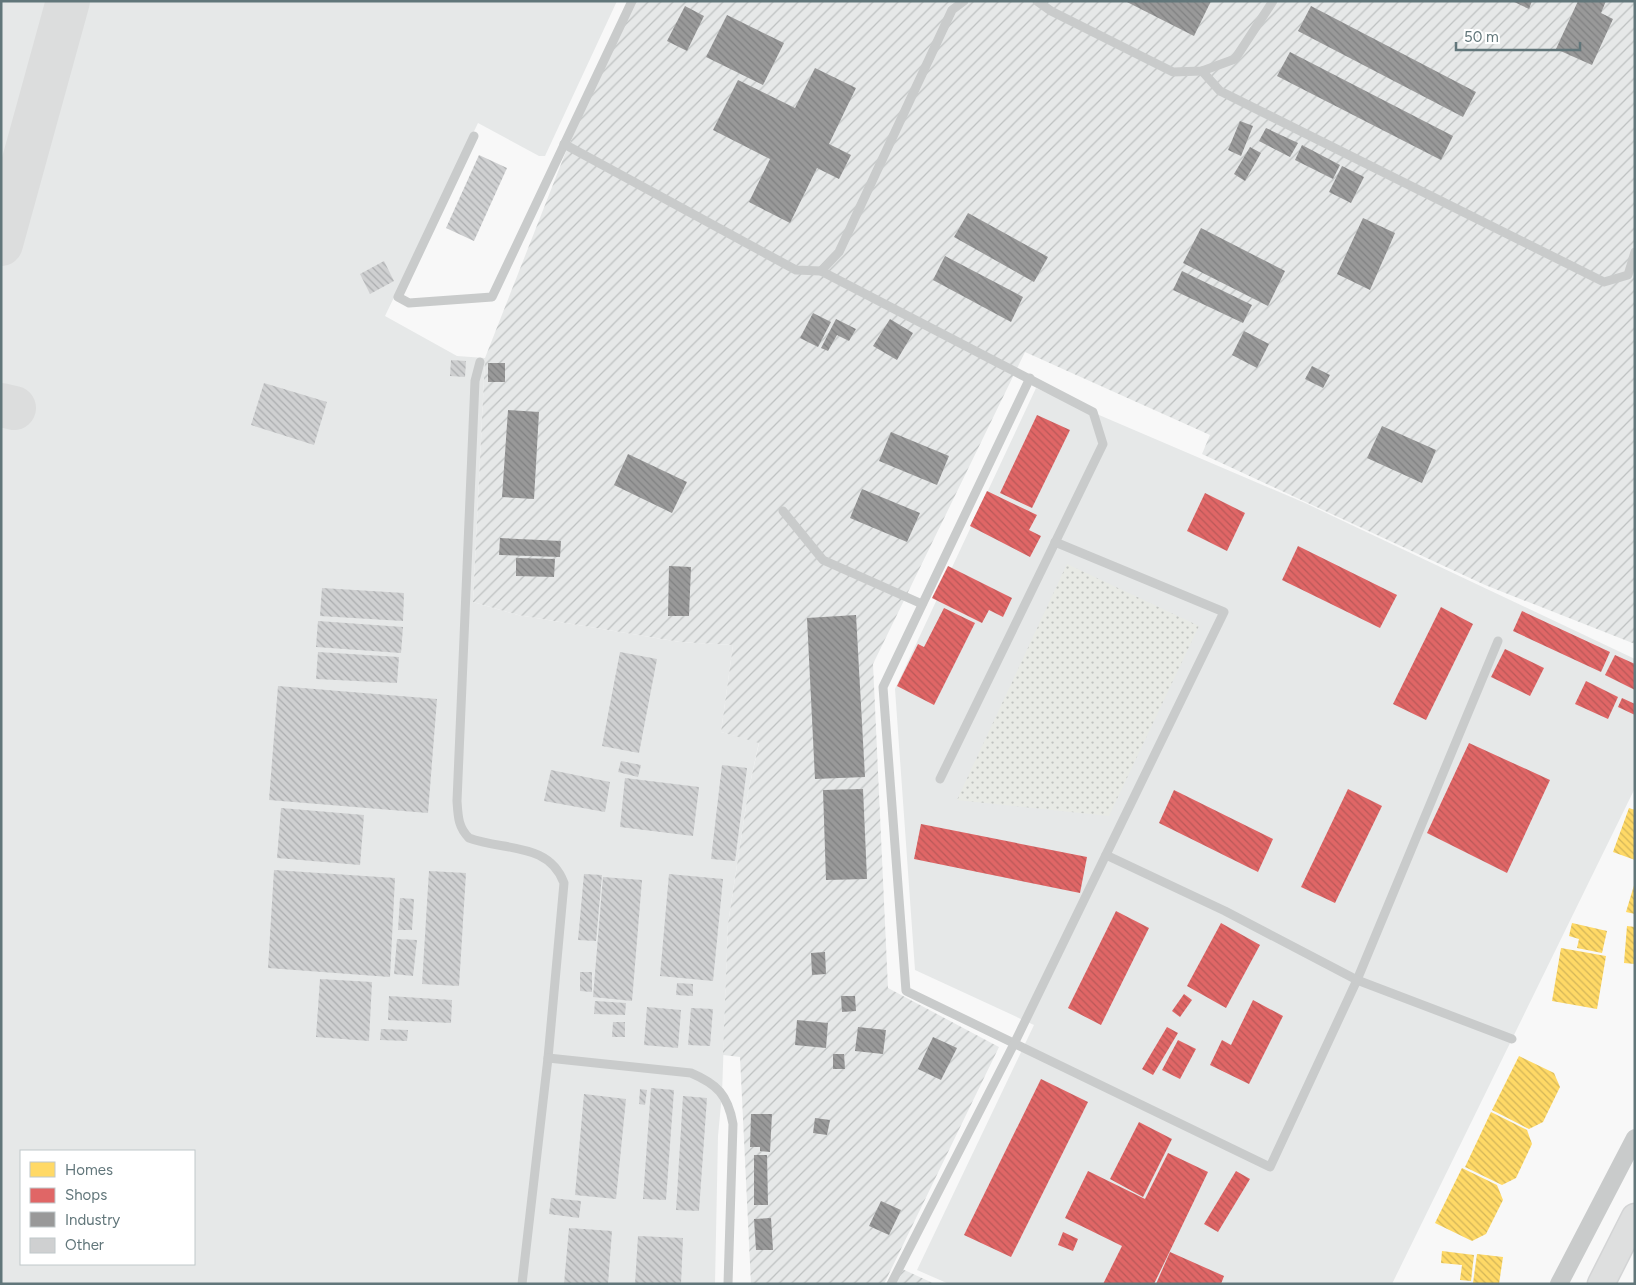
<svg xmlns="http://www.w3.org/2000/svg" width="1636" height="1285" viewBox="0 0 1636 1285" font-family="Figtree,sans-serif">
<defs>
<pattern id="industrial-furrows" width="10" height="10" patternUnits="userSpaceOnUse" patternTransform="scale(1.25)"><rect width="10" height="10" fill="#e6e8e8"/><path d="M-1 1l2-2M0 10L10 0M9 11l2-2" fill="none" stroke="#bec1c1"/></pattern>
<pattern id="grass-dots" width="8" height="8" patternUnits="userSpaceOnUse" patternTransform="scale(1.25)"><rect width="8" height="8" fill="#e8eae5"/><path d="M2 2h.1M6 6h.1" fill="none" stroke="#bfc2bf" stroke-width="1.8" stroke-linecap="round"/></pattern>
<pattern id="homes-back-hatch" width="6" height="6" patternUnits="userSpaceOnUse" patternTransform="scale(1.25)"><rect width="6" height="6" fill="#ffd966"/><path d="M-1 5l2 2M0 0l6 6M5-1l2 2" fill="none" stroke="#d2b559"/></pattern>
<pattern id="shops-back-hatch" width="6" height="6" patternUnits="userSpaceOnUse" patternTransform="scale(1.25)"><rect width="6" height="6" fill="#e06666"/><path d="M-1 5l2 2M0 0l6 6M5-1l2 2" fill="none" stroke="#b95959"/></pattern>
<pattern id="industry-back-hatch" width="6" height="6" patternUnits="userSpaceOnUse" patternTransform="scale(1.25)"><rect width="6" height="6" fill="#999"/><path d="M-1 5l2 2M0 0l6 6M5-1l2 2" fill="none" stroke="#808182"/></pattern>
<pattern id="building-back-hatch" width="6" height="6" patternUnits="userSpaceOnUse" patternTransform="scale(1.25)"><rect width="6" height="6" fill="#cfd0d1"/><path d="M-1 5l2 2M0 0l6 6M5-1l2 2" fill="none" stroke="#abadaf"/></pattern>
</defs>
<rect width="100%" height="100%" fill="#f8f8f8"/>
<g fill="#e6e8e8" fill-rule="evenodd">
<path d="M1,1H617L545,156H539L478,123L385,316L457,356L485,358L473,602L518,615L680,642L733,645L721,732L759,742L748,793L728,924L722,1094L718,1136L715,1284H1ZM21,1151H194V1264H21Z"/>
<polygon points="1036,388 1305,503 1635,659 1635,788 1392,1284 949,1284 917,1270 1034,1025 915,970 895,689"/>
</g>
<g fill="url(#industrial-furrows)">
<polygon points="632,1 1635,1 1635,644 1485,585 1202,454 1210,435 1025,352 873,664 888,988 999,1047 884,1284 751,1284 740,1057 723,1055 728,924 748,793 759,743 721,732 733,645 680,642 518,615 473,602 485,358 565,154"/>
<polygon points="900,1268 935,1284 891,1284"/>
</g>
<polygon fill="url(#grass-dots)" points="1067,564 1199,626 1109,816 957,800"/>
<g fill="url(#homes-back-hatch)">
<polygon points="1629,808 1635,810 1635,860 1613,852"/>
<polygon points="1635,882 1635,914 1626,912"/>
<polygon points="1572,923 1607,931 1602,953 1577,948 1579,939 1569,936"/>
<polygon points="1627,926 1635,927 1635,964 1624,963"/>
<polygon points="1561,948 1606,956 1597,1009 1552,1001"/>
<polygon points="1519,1056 1554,1073 1560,1087 1543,1122 1529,1129 1492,1110"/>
<polygon points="1491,1112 1527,1130 1532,1144 1516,1178 1502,1185 1465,1167"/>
<polygon points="1462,1168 1497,1185 1503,1200 1486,1234 1472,1241 1435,1223"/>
<polygon points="1442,1251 1474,1255 1471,1281 1460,1280 1462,1265 1441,1263"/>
<polygon points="1477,1254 1503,1257 1499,1284 1473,1283"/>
</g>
<g fill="url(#shops-back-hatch)">
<polygon points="1037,415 1070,430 1032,508 1000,493"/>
<polygon points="987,491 1037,515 1029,530 1041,536 1030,557 970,526"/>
<polygon points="1205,493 1245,513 1227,551 1187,531"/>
<polygon points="1298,546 1397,595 1380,628 1282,580"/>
<polygon points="948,566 1012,598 1003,617 989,610 982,623 932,598"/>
<polygon points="1441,607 1473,624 1426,720 1393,704"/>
<polygon points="944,608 975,623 934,705 897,686 918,644 924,647"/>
<polygon points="1522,611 1610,652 1601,672 1513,631"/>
<polygon points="1505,649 1544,668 1530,696 1491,677"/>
<polygon points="1615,655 1635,664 1635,690 1605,675"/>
<polygon points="1586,681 1618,697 1608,719 1575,704"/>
<polygon points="1622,698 1635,704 1635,715 1618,707"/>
<polygon points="1469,743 1550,780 1507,873 1427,833"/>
<polygon points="1348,789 1382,806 1335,903 1301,887"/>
<polygon points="1174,790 1273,839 1258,872 1159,823"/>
<polygon points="921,824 1087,857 1080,893 914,859"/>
<polygon points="1116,911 1149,928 1101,1025 1068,1008"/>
<polygon points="1221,923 1260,945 1226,1008 1187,986"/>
<polygon points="1184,994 1192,1000 1180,1017 1172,1011"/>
<polygon points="1253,1000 1283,1016 1249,1084 1210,1065 1222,1040 1231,1045"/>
<polygon points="1167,1027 1178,1033 1153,1075 1142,1069"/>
<polygon points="1178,1040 1196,1049 1180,1079 1162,1070"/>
<polygon points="1041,1079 1088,1102 1011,1257 964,1235"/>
<polygon points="1139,1122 1172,1139 1143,1197 1110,1179"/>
<polygon points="1168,1153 1208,1172 1154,1284 1103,1284 1122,1246 1065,1218 1088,1171 1145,1199"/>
<polygon points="1236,1171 1250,1179 1218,1232 1204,1224"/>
<polygon points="1063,1232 1078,1239 1073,1251 1058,1245"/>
<polygon points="1170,1252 1224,1276 1221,1284 1156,1284"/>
</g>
<g fill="url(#industry-back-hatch)">
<polygon points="1125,1 1211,1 1194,36"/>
<polygon points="1512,1 1532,1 1529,9"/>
<polygon points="1578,1 1606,1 1601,13 1613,19 1592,65 1556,49"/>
<polygon points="685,6 704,16 687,51 667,41"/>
<polygon points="1311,6 1476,92 1463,117 1298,31"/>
<polygon points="727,15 784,43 763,85 706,57"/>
<polygon points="1290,52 1453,136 1441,160 1277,76"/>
<polygon points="815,68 856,88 829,144 851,155 839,179 817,168 790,223 749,202 770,159 713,130 738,80 795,108"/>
<polygon points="1240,121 1253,126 1241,156 1228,150"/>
<polygon points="1266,128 1298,143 1290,157 1259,141"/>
<polygon points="1302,145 1340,165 1333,179 1295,160"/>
<polygon points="1250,147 1261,153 1245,181 1234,174"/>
<polygon points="1342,166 1364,177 1351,203 1329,192"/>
<polygon points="968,213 1048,257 1034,282 954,237"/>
<polygon points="1363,218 1395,233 1370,290 1337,274"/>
<polygon points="1201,228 1285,271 1268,306 1183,263"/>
<polygon points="945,256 1023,297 1011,322 933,280"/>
<polygon points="1182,271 1252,305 1243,323 1173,290"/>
<polygon points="813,313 831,322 818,347 800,338"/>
<polygon points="836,319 856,329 849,341 837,335 828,351 821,348"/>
<polygon points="890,319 913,333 897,360 873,346"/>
<polygon points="1244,331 1269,344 1257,368 1232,355"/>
<rect x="488" y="363" width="17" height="19"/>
<polygon points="1312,366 1330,375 1323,388 1305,379"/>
<polygon points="508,410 539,412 534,499 502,497"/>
<polygon points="1382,426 1436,450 1422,483 1367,458"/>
<polygon points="891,432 949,456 937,485 879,461"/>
<polygon points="628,454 687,482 672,513 614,485"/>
<polygon points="862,489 920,513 907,542 850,518"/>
<polygon points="500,538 561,541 560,557 499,555"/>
<polygon points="516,558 555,559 554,577 516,576"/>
<polygon points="669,566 691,567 689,616 668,616"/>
<polygon points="856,615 865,777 815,779 807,618"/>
<polygon points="863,789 867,879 826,880 823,790"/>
<polygon points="825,952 826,974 812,975 811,953"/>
<polygon points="841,996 855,996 856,1011 842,1012"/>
<polygon points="797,1020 828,1023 826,1048 795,1045"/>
<polygon points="858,1027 886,1030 883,1054 855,1051"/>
<polygon points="933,1037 957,1048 941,1080 918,1069"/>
<polygon points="833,1054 844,1054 845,1069 833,1069"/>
<polygon points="751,1114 772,1114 770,1152 760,1151 760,1147 750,1147"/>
<polygon points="815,1118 830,1120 827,1135 813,1133"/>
<polygon points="754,1155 767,1155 768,1205 754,1205"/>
<polygon points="881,1201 901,1210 889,1235 869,1226"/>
<polygon points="771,1218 773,1250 756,1250 754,1219"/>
</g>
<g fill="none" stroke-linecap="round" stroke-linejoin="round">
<g stroke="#dcdddd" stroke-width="44">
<polyline points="1,244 68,1"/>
<polyline points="1,405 14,408"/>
</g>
</g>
<g fill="url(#building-back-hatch)">
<polygon points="479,155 507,168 474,241 446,228"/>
<polygon points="384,261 394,281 370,294 360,274"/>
<polygon points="451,360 466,361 465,377 450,376"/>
<polygon points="264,383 327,402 314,445 251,425"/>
<polygon points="322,588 404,593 403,621 320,616"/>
<polygon points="318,621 403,627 401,653 316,647"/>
<polygon points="318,652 399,657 397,683 316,679"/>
<polygon points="620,652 657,659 639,753 602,746"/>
<polygon points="278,686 437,699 428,813 269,800"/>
<polygon points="621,761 641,765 638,777 618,772"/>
<polygon points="722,765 747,768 735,861 711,859"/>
<polygon points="551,770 610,782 605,812 544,801"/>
<polygon points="625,778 699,787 693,836 620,827"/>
<polygon points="281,808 364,815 360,865 277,858"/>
<polygon points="274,870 395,878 390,977 268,968"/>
<polygon points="429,871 466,873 459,986 422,984"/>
<polygon points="584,874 602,875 596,941 578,940"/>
<polygon points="669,874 723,879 713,981 660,976"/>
<polygon points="603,877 642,880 632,1001 593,997"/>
<polygon points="400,898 414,899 412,930 398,930"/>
<polygon points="397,939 417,940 413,976 394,974"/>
<polygon points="580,972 592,972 592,992 580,991"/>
<polygon points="320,979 372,982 369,1041 316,1037"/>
<polygon points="677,983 693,984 693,996 676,995"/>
<polygon points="389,996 452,1000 451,1023 388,1020"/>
<polygon points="595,1001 626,1003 625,1015 594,1014"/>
<polygon points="647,1007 681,1010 678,1048 644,1045"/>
<polygon points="691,1008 713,1009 710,1046 688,1045"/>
<polygon points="613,1022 625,1022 625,1037 612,1037"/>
<polygon points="381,1029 408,1030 407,1041 380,1040"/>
<polygon points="651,1088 674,1090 666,1200 643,1199"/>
<polygon points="640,1089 647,1090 645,1105 639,1104"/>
<polygon points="584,1094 626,1099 616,1199 575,1195"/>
<polygon points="683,1096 707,1098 699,1211 676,1210"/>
<polygon points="551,1198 581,1201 579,1218 549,1214"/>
<polygon points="569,1228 612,1231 608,1284 564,1284"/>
<polygon points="638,1236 683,1238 681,1284 635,1284"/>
</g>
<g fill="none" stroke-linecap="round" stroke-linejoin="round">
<defs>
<polyline id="primary" points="1601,1284 1635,1217"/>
</defs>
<use href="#primary" stroke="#d3d4d5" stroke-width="29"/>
<g stroke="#c9cbcb" stroke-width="9">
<polyline points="1037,1 1051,11 1173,72 1202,71 1235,59 1273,1"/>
<polyline points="1202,71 1220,91 1604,282 1628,275 1635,252"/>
<polyline points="474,136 398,297 409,303 492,297 632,1"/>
<polyline points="564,144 796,270 821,271 1093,412 1103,444 940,779"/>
<polyline points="821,271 839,252 952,10 964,1"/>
<path d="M480,362L475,381L457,801C458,816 458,827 469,838C504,851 549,842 564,883L548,1058L522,1284"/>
<polyline points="1030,378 883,687 906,991 1270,1167 1357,980 1498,641"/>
<polyline points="783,511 823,560 922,604"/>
<polyline points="1106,855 1225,911 1357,980 1512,1039"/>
<path d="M548,1058L691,1073C717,1084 728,1095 733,1124L728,1284"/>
<polyline points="891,1284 1014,1044 1224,612 1055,542"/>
</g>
<polyline stroke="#c9cbcb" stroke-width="18" points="1559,1284 1635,1138"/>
<use href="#primary" stroke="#dedfdf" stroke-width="26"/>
</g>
<rect width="1636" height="1285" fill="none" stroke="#61767a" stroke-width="5"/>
<rect x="20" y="1150" width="175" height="115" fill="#ffffff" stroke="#c0c8ca"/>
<rect x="30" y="1162" width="25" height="15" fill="#ffd966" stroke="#c0c8ca"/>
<text x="65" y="1175" font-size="15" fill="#61767a">Homes</text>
<rect x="30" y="1188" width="25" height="15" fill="#e06666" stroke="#c0c8ca"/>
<text x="65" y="1200" font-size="15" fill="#61767a">Shops</text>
<rect x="30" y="1212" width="25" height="15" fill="#999999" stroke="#c0c8ca"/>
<text x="65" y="1225" font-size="15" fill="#61767a">Industry</text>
<rect x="30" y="1238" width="25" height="15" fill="#cfd0d1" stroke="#c0c8ca"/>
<text x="65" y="1250" font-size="15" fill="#61767a">Other</text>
<path d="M1456 42v8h124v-8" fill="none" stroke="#61767a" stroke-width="2.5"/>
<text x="1464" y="42" font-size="15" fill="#61767a" stroke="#ffffff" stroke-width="4" paint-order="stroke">50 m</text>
</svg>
